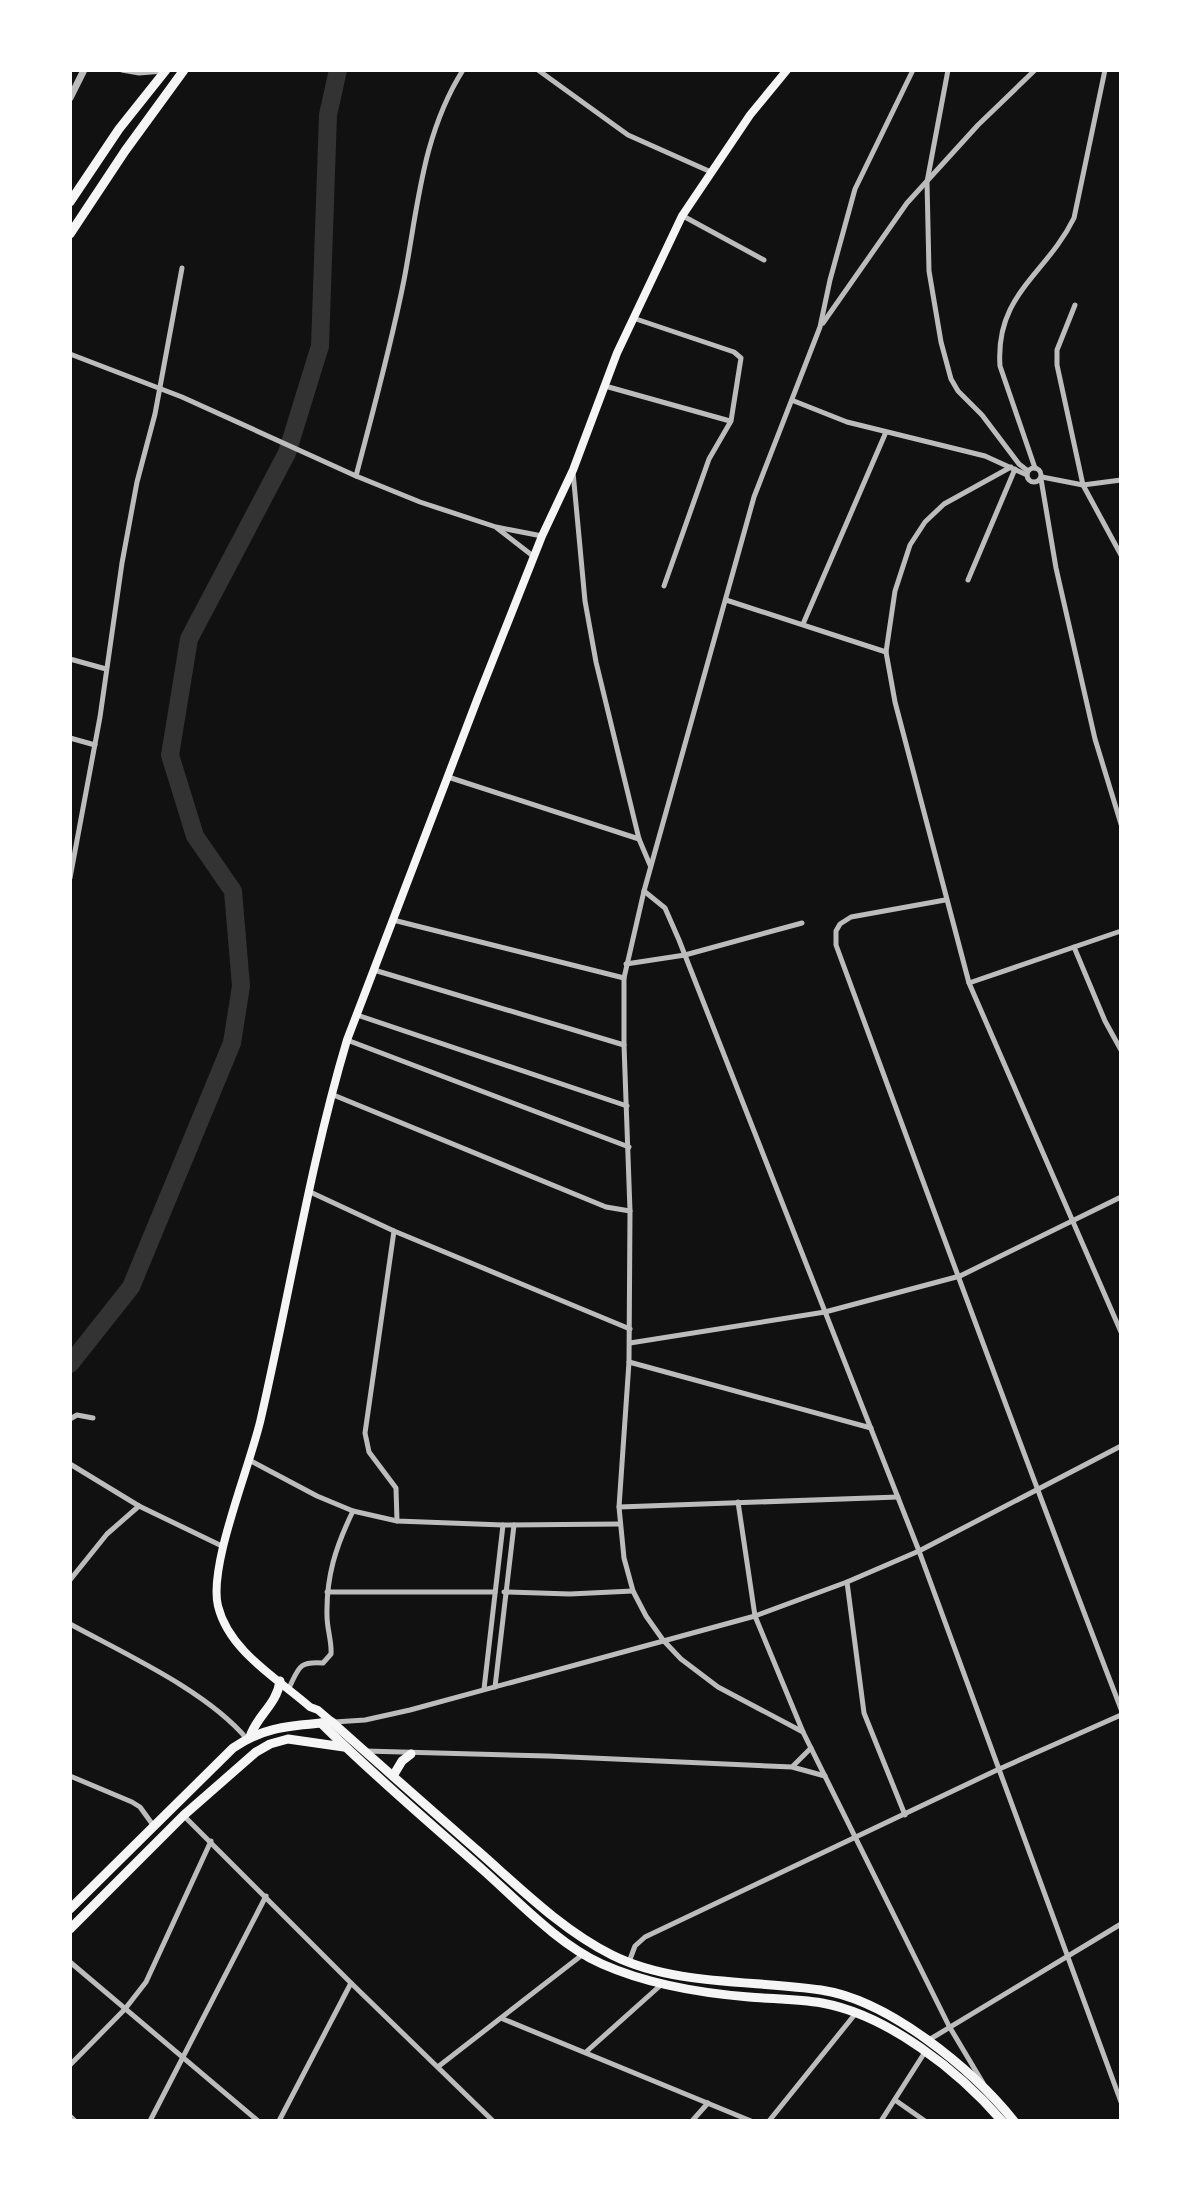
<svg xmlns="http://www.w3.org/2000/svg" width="1191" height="2191" viewBox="0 0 1191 2191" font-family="'Archivo Narrow',sans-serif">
<rect width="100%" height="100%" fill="#111"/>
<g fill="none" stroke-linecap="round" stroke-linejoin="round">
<polyline stroke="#333" stroke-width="18" points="70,1364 131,1287 232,1043 241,986 233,891 195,836 170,755 189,639 287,453 320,346 328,115 338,70"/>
<g stroke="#bcbcbc" stroke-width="5">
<polyline points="122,70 139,73 164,71"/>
<polyline points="538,70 628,135 711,172"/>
<polyline points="948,70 927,182 929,271 941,342 951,379 958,391 982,415 1019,464 1028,471"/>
<polyline points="683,216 764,260"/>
<polyline points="1075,305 1057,350 1057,365 1083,485 1121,555"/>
<polyline points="633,318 734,352 741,358 731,421 709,459 664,586"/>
<polyline points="823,323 907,203 978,125 1035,70"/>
<polyline points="70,354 182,397 356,476 420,502 496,527 542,536"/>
<polyline points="605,386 730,421"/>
<polyline points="794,401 847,422 985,456 1027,475"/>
<polyline points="1011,467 944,504 925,522 910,545 895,591 886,652 895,702 969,983 1121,1332"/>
<circle cx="1034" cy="475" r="7"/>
<path d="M1035,468L1000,366C995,294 1046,275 1074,218L1105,70"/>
<polyline points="573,472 585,601 596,662 639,839 650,865"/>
<path d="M356,476C373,411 391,346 404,280C418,207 422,135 463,70"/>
<polyline points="1042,477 1083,485 1121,480"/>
<polyline points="1041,479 1056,568 1095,739 1121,824"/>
<polyline points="497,528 533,556"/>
<polyline points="968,580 1015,469"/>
<polyline points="726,600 886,652"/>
<polyline points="803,624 886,432"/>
<polyline points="70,659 106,669"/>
<polyline points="70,738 95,745"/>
<polyline points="448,777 639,839"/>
<polyline points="70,878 100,717 122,563 137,482 155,414 182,268"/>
<polyline points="644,891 665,908 679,940 919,1551 1121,2102"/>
<path d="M945,900L851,917L840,924L836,931V945C930,1200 1023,1455 1121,1709"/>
<polyline points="393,920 624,978"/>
<polyline points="1074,947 1105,1021 1121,1050"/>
<polyline points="626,964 685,955 802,923"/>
<polyline points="374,970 624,1045"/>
<polyline points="969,983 1121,931"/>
<polyline points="357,1015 627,1106"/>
<polyline points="347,1040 629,1147"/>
<polyline points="331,1094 606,1207 630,1211"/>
<polyline points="308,1191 394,1231 630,1329"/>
<polyline points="394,1231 365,1433 369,1452 396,1488 397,1521"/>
<polyline points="630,1343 825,1312 960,1276 1121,1197"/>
<polyline points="629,1362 871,1428"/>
<polyline points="70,1419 77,1415 93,1418"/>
<polyline points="251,1461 317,1496 353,1511 397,1521 503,1525 619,1524"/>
<polyline points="70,1464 139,1506 224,1547"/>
<polyline points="738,1502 755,1616 803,1732 949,2026 983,2083"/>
<polyline points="619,1507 898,1497"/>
<polyline points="70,1580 107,1534 139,1506"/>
<polyline points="847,1582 864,1713 905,1815"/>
<polyline points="327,1592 495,1592"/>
<polyline points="504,1592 570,1594 633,1591"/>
<path d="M70,1624C125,1654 207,1691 247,1739"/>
<polyline points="495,1687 514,1525"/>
<path d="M289,1688C299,1668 298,1661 323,1663L331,1654C332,1642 327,1629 327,1616C326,1576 336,1546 353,1511"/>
<polyline points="484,1689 503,1525"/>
<polyline points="334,1722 365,1720 410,1710 755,1616 847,1582 919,1551 1121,1446"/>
<polyline points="803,1732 718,1687 681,1659 663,1640 646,1616 633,1591 624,1558 619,1507 629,1362 630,1211 624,1045 624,978 644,891 754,497 820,327 830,280 855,189 913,70"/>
<polyline points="365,1751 548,1756 792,1767 825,1776"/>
<polyline points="793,1766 811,1748"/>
<polyline points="70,1776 132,1802 140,1807 153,1825"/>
<polyline points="184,1816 351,1983 493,2121"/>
<polyline points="70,1962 258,2121"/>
<polyline points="629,1962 635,1946 645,1937 997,1770 1121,1715"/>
<polyline points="503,2019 751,2121"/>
<polyline points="927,2041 1121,1924"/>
<polyline points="586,2052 662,1984"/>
<polyline points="70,2065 125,2009 146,1982 211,1841"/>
<polyline points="439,2066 582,1955"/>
<polyline points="895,2100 925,2121"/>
<polyline points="70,2116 75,2121"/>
<polyline points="150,2121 266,1896"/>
<polyline points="279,2121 351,1983"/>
<polyline points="692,2121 708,2103"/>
<polyline points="769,2121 856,2013"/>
<polyline points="881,2121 925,2052"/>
</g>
<polyline stroke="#bcbcbc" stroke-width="7" points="70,98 84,70"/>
<path stroke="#f5f5f5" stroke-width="8" d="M332,1722L318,1710L310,1707C277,1678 229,1651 218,1606C208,1565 251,1464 261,1418C290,1292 310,1164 347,1040L477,700L542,536L573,470L617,353L682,216L750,115L787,70"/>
<g stroke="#f5f5f5" stroke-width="9">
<polyline points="70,202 119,129 166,70"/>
<polyline points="70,234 125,151 184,70"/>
<path d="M321,1723C373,1775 429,1822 483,1870C518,1901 559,1945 602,1964C647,1984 700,1993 749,1997C774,1999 798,1999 822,2003C888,2015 959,2071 1002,2121"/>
<path d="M250,1737C256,1716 277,1705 280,1681"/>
<polyline points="393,1776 402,1761 411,1754"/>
<path d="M70,1909L233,1748C267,1725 293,1726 332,1722C381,1766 429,1808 478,1851C520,1888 562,1930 612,1955C674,1986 754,1980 821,1990C889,2000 972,2069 1014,2121"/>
<polyline points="70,1929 184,1815 256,1752 270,1744 288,1739 344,1747"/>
</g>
</g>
<rect width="1191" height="2191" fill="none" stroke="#ffffff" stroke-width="144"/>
</svg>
